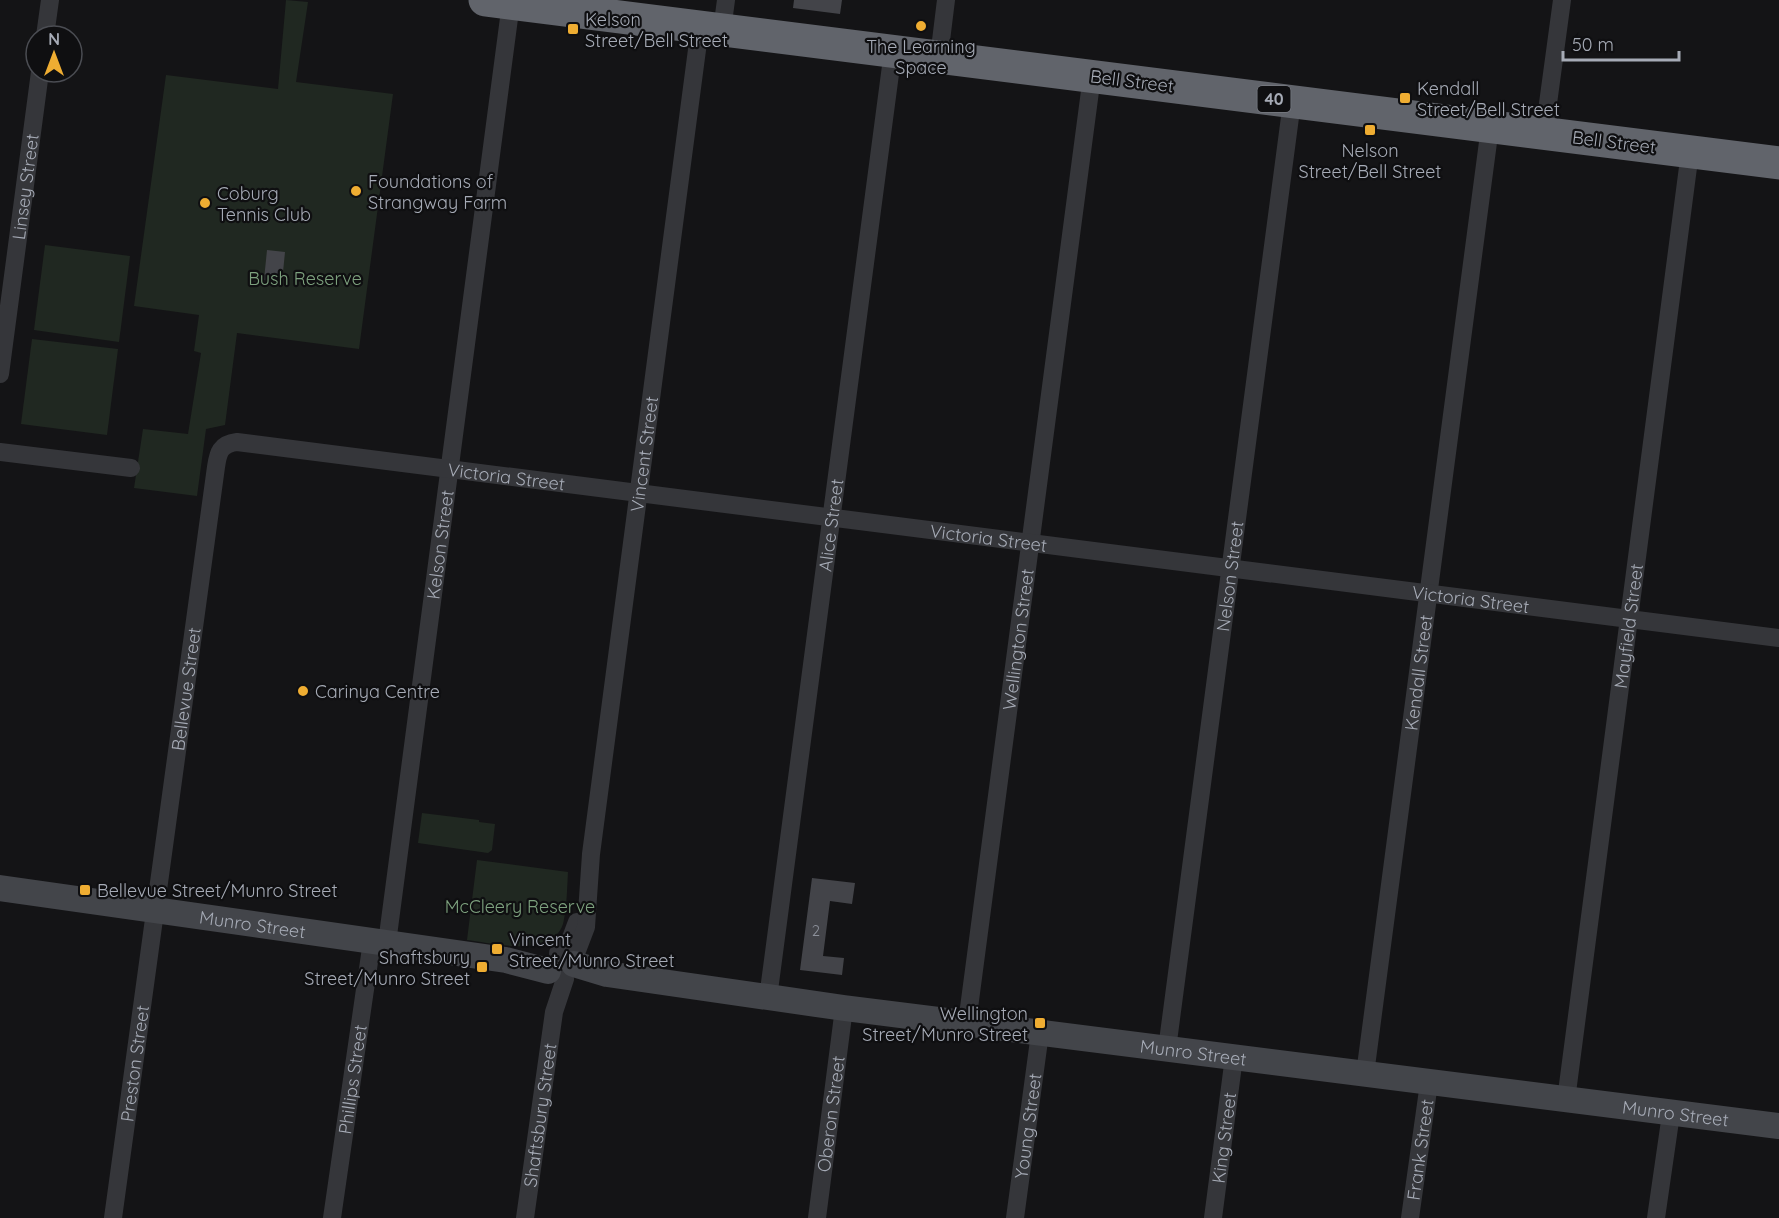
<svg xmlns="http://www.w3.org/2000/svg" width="1779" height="1218" viewBox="0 0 1779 1218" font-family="Quicksand,sans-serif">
<rect width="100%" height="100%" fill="#141416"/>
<g fill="#202821">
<polygon points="286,0 308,2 296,82 393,94 359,349 237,333 225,425 206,429 197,496 134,488 143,429 188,434 201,353 194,351 199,315 134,306 166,75 278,89"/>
<polygon points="45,245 130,256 119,342 34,330"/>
<polygon points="32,339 118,349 107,435 21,424"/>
<polygon points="422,813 479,820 479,822 495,824 492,850 488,853 418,843"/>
<path d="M477,860L568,872C567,888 567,908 563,924C551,959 493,943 467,940Z"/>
</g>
<g fill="#434449">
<polygon points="794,0 842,0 840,14 793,8"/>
<polygon points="267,250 285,252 282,282 264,280"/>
<polygon points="812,878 855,883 852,904 830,901 823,956 844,958 842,975 800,970"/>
</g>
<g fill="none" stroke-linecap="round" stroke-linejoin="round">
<g stroke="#35363a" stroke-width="18">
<polyline points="722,30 726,0"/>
<polyline points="45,36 50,0"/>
<polyline points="939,57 946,0"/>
<polyline points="1544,133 1562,0"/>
<path id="s1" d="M0,374L40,72"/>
<polyline points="0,452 131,468"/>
<path id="s2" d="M387,943L511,3"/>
<polyline points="558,953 571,938 577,922"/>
<path id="s3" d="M573,961L586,927L591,854L700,27"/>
<path id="s4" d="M768,998L893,51"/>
<path id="s5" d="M967,1023L1092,76"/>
<path id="s6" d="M1167,1049L1292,102"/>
<path id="s7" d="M1365,1074L1490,127"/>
<path id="s8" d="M1566,1100L1690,152"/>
<path id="s9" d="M113,1218L216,467C218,453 220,444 237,442L1779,638"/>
<path id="s10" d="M332,1218L372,941"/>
<path id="s11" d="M525,1218L554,1012L565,979"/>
<path id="s12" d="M817,1218L844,1008"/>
<path id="s13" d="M1015,1218L1040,1033"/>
<path id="s14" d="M1213,1218L1234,1057"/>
<path id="s15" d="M1410,1218L1429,1083"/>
<polyline points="1656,1218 1671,1114"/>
</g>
<g stroke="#43454a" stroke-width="26">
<path id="s16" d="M0,888L506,960L548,971"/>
<path id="s17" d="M574,964L607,974L844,1008L1779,1126"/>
</g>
<polyline stroke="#61646b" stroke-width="33" points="485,0 1779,163"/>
</g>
<g fill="#efad32" stroke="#0f0f11" stroke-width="2">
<circle cx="921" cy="26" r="6"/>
<rect x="567" y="23" width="12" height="12" rx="3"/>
<rect x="1399" y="92" width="12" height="12" rx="3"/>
<rect x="1364" y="124" width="12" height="12" rx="3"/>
<circle cx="356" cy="191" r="6"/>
<circle cx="205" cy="203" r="6"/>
<circle cx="303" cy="691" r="6"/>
<rect x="79" y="884" width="12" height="12" rx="3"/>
<rect x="491" y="943" width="12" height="12" rx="3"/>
<rect x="476" y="961" width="12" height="12" rx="3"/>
<rect x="1034" y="1017" width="12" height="12" rx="3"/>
</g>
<g text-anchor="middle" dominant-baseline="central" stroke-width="4.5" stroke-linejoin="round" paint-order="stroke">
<g font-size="15" fill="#8d919b">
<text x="816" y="930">2</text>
</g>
<rect fill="#0f0f11" stroke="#797c84" stroke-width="1.5" x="1257.5" y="86" width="33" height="26" rx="4.5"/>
<g font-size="16" font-weight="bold" fill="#a6abb6">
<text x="1274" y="99">40</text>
</g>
<g font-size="18" fill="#a6abb6" stroke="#0f0f11" text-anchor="start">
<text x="585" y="19">Kelson<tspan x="585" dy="21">Street/Bell Street</tspan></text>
<text x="921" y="46" text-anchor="middle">The Learning<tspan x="921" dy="21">Space</tspan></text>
<text x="1417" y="88">Kendall<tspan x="1417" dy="21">Street/Bell Street</tspan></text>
<text x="1370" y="150" text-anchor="middle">Nelson<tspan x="1370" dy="21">Street/Bell Street</tspan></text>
<text x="368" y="181">Foundations of<tspan x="368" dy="21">Strangway Farm</tspan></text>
<text x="217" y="193">Coburg<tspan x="217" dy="21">Tennis Club</tspan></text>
<text x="315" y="691">Carinya Centre</text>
<text x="97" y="890">Bellevue Street/Munro Street</text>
<text x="509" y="939">Vincent<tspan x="509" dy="21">Street/Munro Street</tspan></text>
<text x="470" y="957" text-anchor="end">Shaftsbury<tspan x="470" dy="21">Street/Munro Street</tspan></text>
<text x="1028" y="1013" text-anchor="end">Wellington<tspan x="1028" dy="21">Street/Munro Street</tspan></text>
</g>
<g font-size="18" fill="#a6abb6" stroke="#0f0f11">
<text transform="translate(1132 81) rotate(7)">Bell Street</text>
<text transform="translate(1614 142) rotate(7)">Bell Street</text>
<text stroke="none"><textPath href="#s1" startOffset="189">Linsey Street</textPath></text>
<text stroke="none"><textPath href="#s3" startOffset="513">Vincent Street</textPath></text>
<text stroke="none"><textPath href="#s9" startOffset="1066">Victoria Street</textPath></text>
<text stroke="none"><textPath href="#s4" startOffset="477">Alice Street</textPath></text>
<text stroke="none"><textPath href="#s9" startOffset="1552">Victoria Street</textPath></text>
<text stroke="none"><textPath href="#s2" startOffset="402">Kelson Street</textPath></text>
<text stroke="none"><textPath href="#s6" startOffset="477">Nelson Street</textPath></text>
<text stroke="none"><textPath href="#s9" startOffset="2038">Victoria Street</textPath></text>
<text stroke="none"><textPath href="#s8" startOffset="478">Mayfield Street</textPath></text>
<text stroke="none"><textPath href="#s5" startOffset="387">Wellington Street</textPath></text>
<text stroke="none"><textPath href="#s7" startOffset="405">Kendall Street</textPath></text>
<text stroke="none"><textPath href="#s9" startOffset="534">Bellevue Street</textPath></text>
<text stroke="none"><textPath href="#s16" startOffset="255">Munro Street</textPath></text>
<text stroke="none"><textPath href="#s17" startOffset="626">Munro Street</textPath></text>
<text stroke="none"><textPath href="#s9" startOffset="156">Preston Street</textPath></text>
<text stroke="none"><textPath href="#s10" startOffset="140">Phillips Street</textPath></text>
<text stroke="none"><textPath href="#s12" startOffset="105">Oberon Street</textPath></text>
<text stroke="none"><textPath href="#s17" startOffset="1112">Munro Street</textPath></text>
<text stroke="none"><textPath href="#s11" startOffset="104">Shaftsbury Street</textPath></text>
<text stroke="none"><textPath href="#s13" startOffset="93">Young Street</textPath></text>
<text stroke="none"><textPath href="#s14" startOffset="81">King Street</textPath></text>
<text stroke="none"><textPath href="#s15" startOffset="69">Frank Street</textPath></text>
</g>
<g font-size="18" fill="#7da17e" stroke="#0f0f11">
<text x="305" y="278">Bush Reserve</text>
<text x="520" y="906">McCleery Reserve</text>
</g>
</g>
<g transform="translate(54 54)"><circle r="28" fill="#0f0f11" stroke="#4b4d53" stroke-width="1.5"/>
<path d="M0-4.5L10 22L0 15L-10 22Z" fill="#efad32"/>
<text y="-9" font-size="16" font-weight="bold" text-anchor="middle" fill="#a6abb6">N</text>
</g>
<path d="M1563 51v9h116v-9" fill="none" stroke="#a6abb6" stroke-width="3"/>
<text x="1572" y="51" font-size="18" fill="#a6abb6" stroke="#0f0f11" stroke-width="4.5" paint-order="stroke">50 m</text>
</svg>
